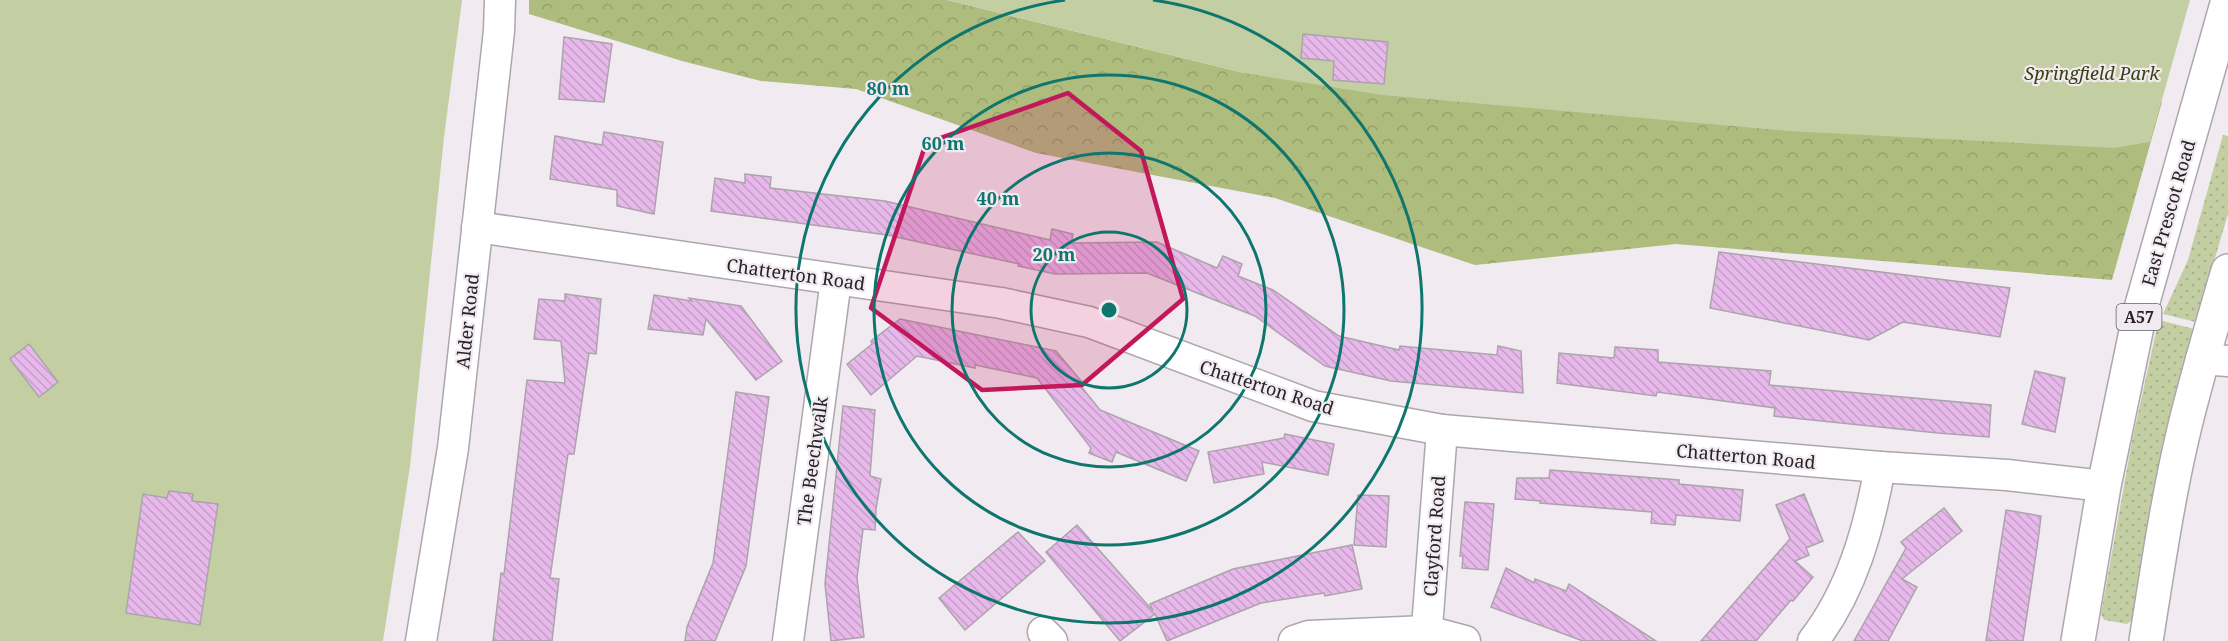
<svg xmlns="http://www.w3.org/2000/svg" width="2228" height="641" viewBox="0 0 2228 641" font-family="'Noto Serif',serif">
<defs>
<pattern id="grass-dots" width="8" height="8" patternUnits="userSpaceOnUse" patternTransform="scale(1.5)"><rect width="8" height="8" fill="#c3cea3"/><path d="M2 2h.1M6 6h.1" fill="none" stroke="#a7b18c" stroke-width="1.8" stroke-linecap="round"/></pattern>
<pattern id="forest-crowns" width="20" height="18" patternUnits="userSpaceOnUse" patternTransform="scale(1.5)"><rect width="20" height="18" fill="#aebc7d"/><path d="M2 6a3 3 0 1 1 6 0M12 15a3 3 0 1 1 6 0" fill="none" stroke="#96a16c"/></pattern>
<pattern id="building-back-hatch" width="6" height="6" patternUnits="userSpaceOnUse" patternTransform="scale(1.5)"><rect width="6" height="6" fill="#e7b8ea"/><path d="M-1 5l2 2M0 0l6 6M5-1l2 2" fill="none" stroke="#c69ec9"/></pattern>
</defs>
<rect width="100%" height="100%" fill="#f1eaf0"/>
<g fill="url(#grass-dots)">
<polygon points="2223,135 2228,136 2228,214 2196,322 2163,314 2188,260"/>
<path d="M2163,321L2194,329C2166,424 2151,522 2133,619L2127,624L2104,620L2101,614L2132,441L2158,323Z"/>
</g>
<polygon fill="url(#forest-crowns)" points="529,0 947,0 1244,73 1671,0 2162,102 2112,280 1676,244 1475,265 1275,198 1036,153 856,89 761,81 682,61 529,14"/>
<g fill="#c3cea3">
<polygon points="0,0 462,0 444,137 410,466 383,641 0,641"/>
<polygon points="947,0 2190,0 2150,142 2114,148 1788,131 1382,95 1244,73"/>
</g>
<g fill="url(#building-back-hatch)" stroke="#aba5ab" stroke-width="1.5">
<polygon points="1303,34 1388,42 1384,84 1333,80 1334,61 1301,58"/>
<polygon points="564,37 612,44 604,102 559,99"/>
<polygon points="604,132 663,142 654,214 617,206 617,190 550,179 555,136 602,145"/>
<polygon points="745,174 771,177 770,188 885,201 1050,240 1052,229 1073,234 1071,243 1157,242 1217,268 1223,256 1242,264 1238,276 1273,290 1339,336 1399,350 1400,346 1497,355 1498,346 1521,351 1523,393 1391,381 1325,366 1255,316 1147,273 1055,274 1018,266 1019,264 887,235 711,211 715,178 745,183"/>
<polygon points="1719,252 2010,288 2000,337 1903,322 1869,340 1710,308"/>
<polygon points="565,294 601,299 596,354 589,353 574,454 568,454 550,578 559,579 552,641 493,641 501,573 504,574 527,380 565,383 561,341 534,339 539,299 565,301"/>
<polygon points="654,295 692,301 689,298 741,306 782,361 756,380 706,319 703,335 648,329"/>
<polygon points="900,319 1056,351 1082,382 1080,385 1100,410 1199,451 1186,481 1116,452 1112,462 1089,453 1091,448 1037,378 975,365 975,368 917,356 871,395 847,364 872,344 871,341"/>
<polygon points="29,344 58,382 39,397 10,359"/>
<polygon points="1615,347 1658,350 1658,362 1771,371 1769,385 1991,405 1989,437 1938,433 1774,416 1775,408 1657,392 1656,396 1557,383 1559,353 1614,358"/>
<polygon points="2035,371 2065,378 2055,432 2022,424"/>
<polygon points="736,392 769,397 746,566 715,641 685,641 687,627 713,563"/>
<polygon points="843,406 875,410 870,476 881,479 876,509 875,530 863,529 857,578 864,637 831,641 825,584"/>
<polygon points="1285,434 1334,444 1328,475 1262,462 1264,474 1214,483 1208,452 1284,438"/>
<polygon points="1550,470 1679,480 1679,484 1743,490 1740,521 1676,515 1675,525 1651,523 1652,512 1540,503 1541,501 1515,499 1517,478 1549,478"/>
<polygon points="169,491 193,494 192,501 218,504 200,625 126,613 143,494 167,498"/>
<polygon points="1804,494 1823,541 1806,548 1809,555 1795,561 1813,577 1793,601 1791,600 1756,641 1701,641 1790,539 1776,505"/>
<polygon points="1358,495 1389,496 1386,547 1354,545"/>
<polygon points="1465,502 1494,504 1488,570 1462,568 1463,556 1460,556"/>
<polygon points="1944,508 1962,531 1902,579 1917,587 1888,641 1854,641 1906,548 1901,542"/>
<polygon points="2006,510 2041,516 2038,541 2023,641 1986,641"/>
<polygon points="1077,525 1153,611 1150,604 1233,569 1352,545 1362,589 1325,596 1324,593 1261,603 1167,641 1155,614 1120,641 1046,552"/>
<polygon points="1018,532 1045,561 965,630 939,598"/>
<polygon points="1506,568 1534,583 1535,579 1566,591 1569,584 1656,641 1583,641 1491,607"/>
</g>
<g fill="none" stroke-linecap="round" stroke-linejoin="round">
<defs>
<g id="street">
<polyline points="477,227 1001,303 1089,322 1313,406 1442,430 1880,467 2007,475 2104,486"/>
<polyline points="2201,359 2228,361"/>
<polyline points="1043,632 1052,641"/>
<polyline points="421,641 453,448 499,31 500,0"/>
<polyline points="788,641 836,280"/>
<polyline points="1294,641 1309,636 1427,631 1465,641"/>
<polyline points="1426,641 1442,430"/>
<path d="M1813,641C1852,591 1869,528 1880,467"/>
</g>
<g id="highway">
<polyline points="2078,641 2104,486 2140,312 2228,0"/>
<path d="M2146,641C2157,572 2167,502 2183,434C2196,379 2212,325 2228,271"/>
</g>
</defs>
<use href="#street" stroke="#ada7ad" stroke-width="33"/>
<use href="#highway" stroke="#ada7ad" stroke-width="36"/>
<use href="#street" stroke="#fff" stroke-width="30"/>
<use href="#highway" stroke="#fff" stroke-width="33"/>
</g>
<path fill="#c2185b" fill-opacity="0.2" stroke="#c2185b" stroke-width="4.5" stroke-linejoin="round" d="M1068,93L1141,151L1183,299L1082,385L982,390L871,308L926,143Z"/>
<g fill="none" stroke="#0f766e" stroke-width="3">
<circle cx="1109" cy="310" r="78"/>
<circle cx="1109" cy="310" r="157"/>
<circle cx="1109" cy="310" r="235"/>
<path d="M1153 0A313 313 0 1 1 1065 0"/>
</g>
<g text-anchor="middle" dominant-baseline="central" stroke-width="4.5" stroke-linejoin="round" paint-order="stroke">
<rect fill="#f1eaf0" stroke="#635f63" stroke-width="1.5" x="2116.5" y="304" width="45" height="26" rx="4.5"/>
<g font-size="16" font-weight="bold" fill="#262326">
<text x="2139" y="317">A57</text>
</g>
<g font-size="18" font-style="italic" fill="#374010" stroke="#f1eaf0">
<text x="2092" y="73">Springfield Park</text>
</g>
<g font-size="18" fill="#262326" stroke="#f1eaf0">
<text transform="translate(2168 213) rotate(-74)">East Prescot Road</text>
<text transform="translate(796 274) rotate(8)">Chatterton Road</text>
<text transform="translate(467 321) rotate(-84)">Alder Road</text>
<text transform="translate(1267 387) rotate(18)">Chatterton Road</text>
<text transform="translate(1746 456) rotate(5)">Chatterton Road</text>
<text transform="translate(812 461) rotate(-82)">The Beechwalk</text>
<text transform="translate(1434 536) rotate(-86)">Clayford Road</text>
</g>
</g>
<circle cx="1109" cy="310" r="9" fill="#0f766e" stroke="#f1eaf0" stroke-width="3"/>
<g font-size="18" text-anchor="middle" font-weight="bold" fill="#0f766e" stroke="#f1eaf0" stroke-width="4.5" stroke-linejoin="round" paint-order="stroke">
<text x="888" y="95">80 m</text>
<text x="943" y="150">60 m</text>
<text x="998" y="205">40 m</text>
<text x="1054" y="261">20 m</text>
</g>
</svg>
